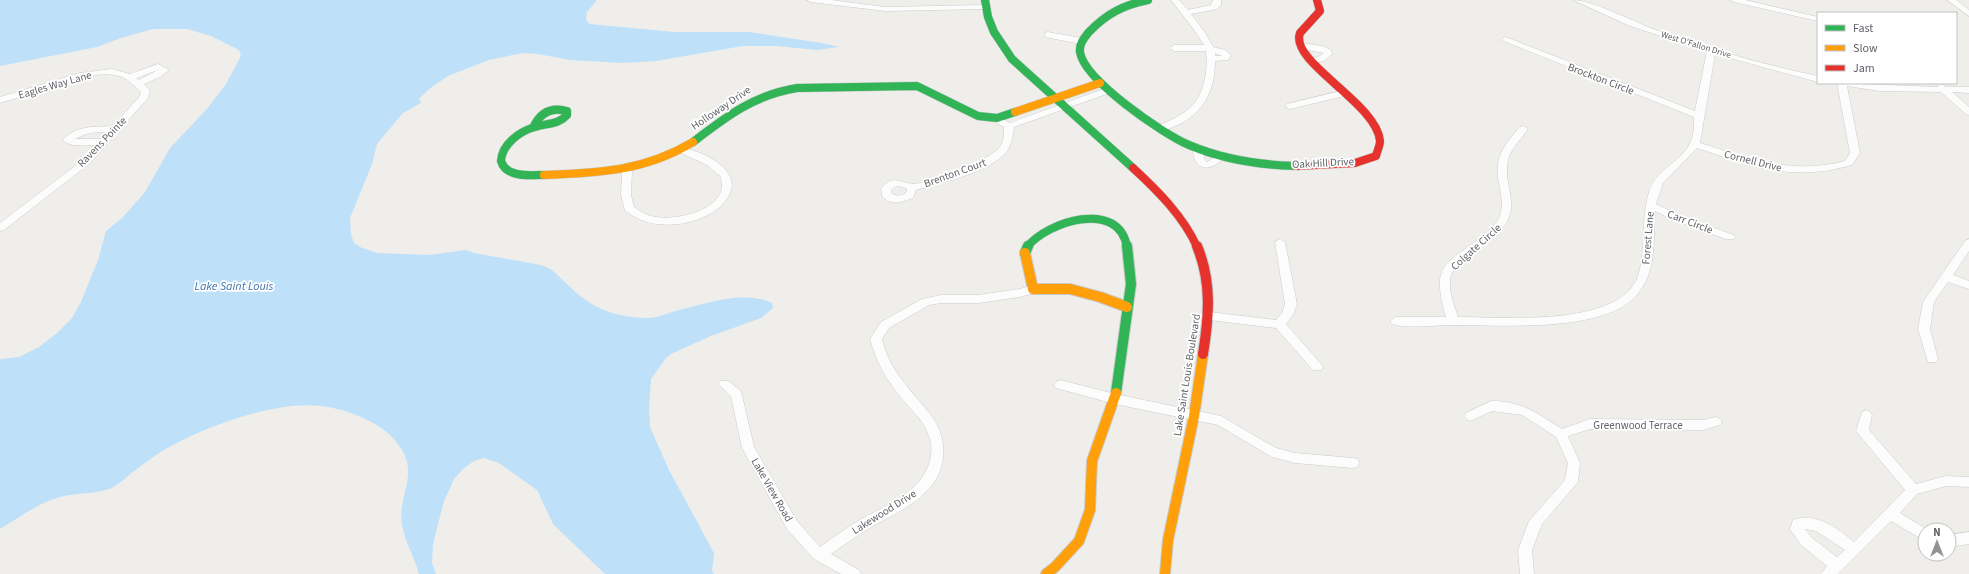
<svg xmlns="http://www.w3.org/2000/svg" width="1969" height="574" viewBox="0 0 1969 574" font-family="'Source Sans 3',sans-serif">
<rect width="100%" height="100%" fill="#efeeea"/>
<path fill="#bfe0f9" d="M0,0H597L587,12L586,20L590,24L674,32H749L822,43L839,47L817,50L776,46H743L656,61L623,63L570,60L538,54L523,53L489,60L448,76L429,89L419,99L421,103L403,113L377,144L372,164L350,218L351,234L354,243L360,247L377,253L429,255L466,250L474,253L541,265C553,268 560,278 569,286C593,309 614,317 647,318C658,318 668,313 679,310C707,303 744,290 772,303L773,308L761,318L711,336L671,354L666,358L651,379L649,409L650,427L669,470L714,553L712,571L714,574H605L553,524L537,490L499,463L484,458L474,461L463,469L454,479L444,501L433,544L432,563L436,574H419C415,558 405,542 402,525C397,494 421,474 398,444C390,433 377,424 365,419C322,398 285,404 241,417C215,425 190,435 166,449C153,456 141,466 129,475C123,480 117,486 109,489C95,494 79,493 64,496C41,501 20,517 0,529V359L19,357L39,347L57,333L72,318L81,302L98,260L106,231L123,217L145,192L170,148L206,110L226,84L241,56L239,50L211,36L187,29H153L121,38L97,47L0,66Z"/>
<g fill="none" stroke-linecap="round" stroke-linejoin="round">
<defs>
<g id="street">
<polygon points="807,0 831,0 885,7 985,5 989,7 985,9 885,11 811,2"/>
<path d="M1171,0H1179L1188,10L1211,5L1213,0H1221V5L1217,9L1191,14L1206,34L1213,47L1225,50L1231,55L1228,60L1215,61C1215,98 1197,122 1161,131L1158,130V126C1184,114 1199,108 1205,78C1207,69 1207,60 1206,51H1174L1170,48L1174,45H1204L1195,31ZM1215,53L1222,56H1215Z"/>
<path d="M1573,0C1592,0 1632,21 1653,29C1707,48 1763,65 1818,76V82L1715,54L1700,143C1750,159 1793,175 1845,161L1850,153L1837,83L1937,87L1941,84L1946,87H1969V93L1952,92L1969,107V115L1966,114L1941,92L1880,91L1847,86L1860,153L1852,165C1792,182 1754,167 1697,148L1663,183L1656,204L1681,216L1734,235L1735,237L1734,239H1726L1673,220L1655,211C1653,241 1657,274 1635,297C1601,333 1499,325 1452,325C1435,325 1408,329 1392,324L1390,321L1396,317H1446C1432,266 1441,267 1480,238C1487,232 1495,226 1499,218C1510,189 1483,173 1510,139C1514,134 1517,128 1523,126L1528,129C1521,139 1511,148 1508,160C1503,179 1516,199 1509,217C1500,243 1451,257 1450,281C1449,293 1454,305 1458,317C1501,317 1620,328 1638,276C1647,248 1640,217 1650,189C1658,168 1683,161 1691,141C1694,134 1694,125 1694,117L1501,40L1505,37L1508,38L1695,111L1707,51L1630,26Z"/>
<polygon points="1730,0 1745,0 1818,17 1818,21 1734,2"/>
<polygon points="1947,0 1956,0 1969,10 1969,16"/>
<polygon points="1048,32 1081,38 1085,41 1081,44 1045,37 1045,33"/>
<polygon points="1300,43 1323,46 1331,50 1332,54 1324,61 1308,64 1308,60 1318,57 1324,53 1297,48 1296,46"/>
<path d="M158,64L169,70L160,77L144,84L150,91L148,98L89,164L4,230L0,231V223L83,160L96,145C86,145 71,148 63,140C75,125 96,127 113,126L139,97L141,92C135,86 129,80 122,77C94,65 29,95 0,103V97L80,73L112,69L130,74ZM158,70L139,80L136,78ZM97,132H108L101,139H75L86,134Z"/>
<path d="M1109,87L1112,88V92L1014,127C1013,136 1012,144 1007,151C990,173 942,182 916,190L913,198C902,202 890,206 882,196L881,189C892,173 901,184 914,184C930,183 990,160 999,148C1004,143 1004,134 1004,127L993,121V117H999L1010,123ZM899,186L906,188L907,191C903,197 897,196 892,194L891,190L894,187Z"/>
<polygon points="1345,90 1349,93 1348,95 1290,109 1285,106 1287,104"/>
<path d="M1198,144L1203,147L1204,159L1207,162L1214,158L1218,152L1221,151L1226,154C1214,173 1192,173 1193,147Z"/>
<path d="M682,147C700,152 731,163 732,185C728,216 683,228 657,224C645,223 635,217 625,211L621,195L622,171L627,168L632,171L631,195L634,207C641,212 648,216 656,217C678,221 733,208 720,176L707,165L679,152L677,150Z"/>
<polygon points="1280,239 1285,242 1297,304 1293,315 1286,324 1321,364 1323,367 1321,370 1313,370 1276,328 1209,320 1203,316 1209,312 1276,320 1282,313 1285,304 1275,242"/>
<polygon points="1969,239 1969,251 1953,275 1969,281 1969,289 1948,282 1934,302 1930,329 1938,359 1936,362 1928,362 1918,329 1923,302 1965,241"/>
<path d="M1033,285L1037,286L1039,289L1037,292L1020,297L978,303H941L929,305L889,328L882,339C890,372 911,390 931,415C940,428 945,442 943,458C939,497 895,513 866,530C854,538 842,546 831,554L859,570L861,574H841L814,559L787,529L742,448L731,396L718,384L720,381H728L741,391L754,447L797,521L820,547C832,538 845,529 858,521C886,505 926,491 931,455C933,441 927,429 919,418C897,394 878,371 870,339L881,322L922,299L941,295H978L1020,289Z"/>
<polygon points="1060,380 1115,394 1221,416 1276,448 1295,453 1353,458 1358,459 1359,463 1358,467 1353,468 1295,463 1272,457 1218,425 1115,404 1056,388 1054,385 1056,382"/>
<path d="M1491,401C1522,401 1537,413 1562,429L1590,419L1703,420L1716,417L1720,419L1722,422L1720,425L1703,430L1590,429L1568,436L1580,463L1578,482L1542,524L1532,550L1534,574H1520L1518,550L1529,521L1565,480L1568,463L1556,437L1522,415L1492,411L1470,421L1466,419L1464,416L1466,413Z"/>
<path d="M1866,410L1870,412L1872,415L1869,430L1916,484L1946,476L1969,477V487L1946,486L1917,494L1900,513L1928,530H1925V541L1891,521L1838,574H1821L1827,566L1801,545L1790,529L1793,520C1816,512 1837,528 1854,542L1905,490L1856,431L1862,412ZM1805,529L1816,531L1845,550L1837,557L1811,537Z"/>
<polygon points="1969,532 1969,544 1949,547 1949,535"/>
</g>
<g id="fast-far1">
<polyline points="985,0 988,17 994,32 1012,59 1133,168"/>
<path d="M1148,0C1123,5 1106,14 1088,33C1084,38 1079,44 1080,52C1084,80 1163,134 1189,145C1222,159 1260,165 1296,166"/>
<path d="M534,126C541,112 552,107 567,111V115C558,125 547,123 535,127C520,131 502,144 501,161C506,178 530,175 544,175"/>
<path d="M693,142C727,116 754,95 797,88L917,86L978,116L997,118L1015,112"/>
<path d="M1027,247C1048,221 1119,199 1127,247"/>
</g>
<g id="fast">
<polyline points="1025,253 1028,246"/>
<polyline points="1116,393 1131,284 1127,246"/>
</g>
<g id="slow-far1">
<polyline points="1015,112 1100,83"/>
<path d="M544,175C599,173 645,171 693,142"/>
</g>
<g id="slow">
<polyline points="1025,253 1033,289 1070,289 1100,297 1127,307"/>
<polyline points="1046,574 1055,567 1079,541 1090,510 1092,461 1116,393"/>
<polyline points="1165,574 1168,540 1194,416 1203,354"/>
</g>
<g id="jam-far1">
<path d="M1296,166L1355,163L1376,156C1377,151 1380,146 1380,141C1377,103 1289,62 1300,33L1320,11L1317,0"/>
<path d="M1133,168C1157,190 1184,217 1197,247"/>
</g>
<path id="jam" d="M1197,246C1212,282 1209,317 1203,354"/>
</defs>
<use href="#street" stroke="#cbcccc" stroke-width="1"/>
<use href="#fast-far1" stroke="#cacacb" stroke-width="9"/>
<use href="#fast" stroke="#cacacb" stroke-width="12"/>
<use href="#slow-far1" stroke="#cacacb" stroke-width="9"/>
<use href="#slow" stroke="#cacacb" stroke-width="12"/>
<use href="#jam-far1" stroke="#cacacb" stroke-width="9"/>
<use href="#jam" stroke="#cacacb" stroke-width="12"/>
<use href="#street" fill="#fdfcfc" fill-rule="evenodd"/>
<use href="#fast-far1" stroke="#30b455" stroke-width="8"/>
<use href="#fast" stroke="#30b455" stroke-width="10"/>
<use href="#slow-far1" stroke="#ff9f0a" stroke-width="8"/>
<use href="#slow" stroke="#ff9f0a" stroke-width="10"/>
<use href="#jam-far1" stroke="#e5322d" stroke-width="8"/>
<use href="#jam" stroke="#e5322d" stroke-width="10"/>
</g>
<g text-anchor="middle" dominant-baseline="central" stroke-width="3.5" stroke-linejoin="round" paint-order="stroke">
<g font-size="9" fill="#5f6368" stroke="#fff">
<text transform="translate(1696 45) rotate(17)">West O'Fallon Drive</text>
</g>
<g font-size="11" fill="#5f6368" stroke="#fff">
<text transform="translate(1601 79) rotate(21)">Brockton Circle</text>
<text transform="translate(55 85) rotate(-16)">Eagles Way Lane</text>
<text transform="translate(721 108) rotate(-34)">Holloway Drive</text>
<text transform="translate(102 142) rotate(-46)">Ravens Pointe</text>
<text transform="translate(1753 161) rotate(14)">Cornell Drive</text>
<text transform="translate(1323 163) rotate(-3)">Oak Hill Drive</text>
<text transform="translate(955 173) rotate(-20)">Brenton Court</text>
<text transform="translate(1690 222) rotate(21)">Carr Circle</text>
<text transform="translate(1648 238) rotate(-85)">Forest Lane</text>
<text transform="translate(1476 247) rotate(-42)">Colgate Circle</text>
<text transform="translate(1187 375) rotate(-81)">Lake Saint Louis Boulevard</text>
<text x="1638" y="425">Greenwood Terrace</text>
<text transform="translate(772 490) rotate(60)">Lake View Road</text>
<text transform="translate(884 512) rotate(-32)">Lakewood Drive</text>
</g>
<g font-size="12" font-style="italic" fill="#4174aa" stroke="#fff">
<text x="234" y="286">Lake Saint Louis</text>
</g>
</g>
<rect x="1817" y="12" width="140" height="72" fill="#ffffff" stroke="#bfc1c3"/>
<rect x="1825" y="25" width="20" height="6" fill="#30b455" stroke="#bfc1c3"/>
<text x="1853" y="32" font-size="12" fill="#5f6368">Fast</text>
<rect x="1825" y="45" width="20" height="6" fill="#ff9f0a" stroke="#bfc1c3"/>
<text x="1853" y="52" font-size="12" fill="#5f6368">Slow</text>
<rect x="1825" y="65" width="20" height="6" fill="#e5322d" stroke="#bfc1c3"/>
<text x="1853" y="72" font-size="12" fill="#5f6368">Jam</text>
<g transform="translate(1937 542)"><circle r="19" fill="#ffffff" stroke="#bfc1c3"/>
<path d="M0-3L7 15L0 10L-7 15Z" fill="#919496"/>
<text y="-6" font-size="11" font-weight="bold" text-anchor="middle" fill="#5f6368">N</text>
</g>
</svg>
